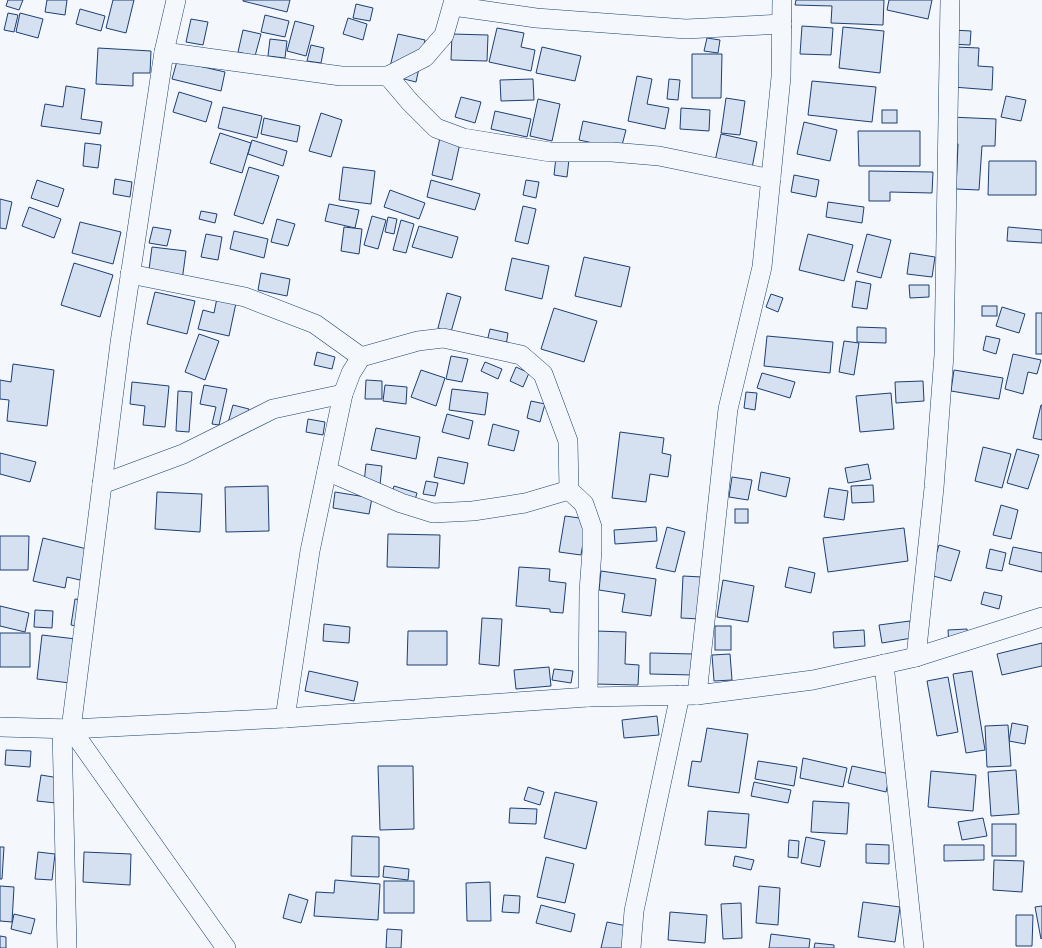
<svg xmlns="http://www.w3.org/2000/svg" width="1042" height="948" viewBox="0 0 1042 948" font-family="'Asap Condensed',sans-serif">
<rect width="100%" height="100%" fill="#f4f7fb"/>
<g fill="#d5e0f0" stroke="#1d3f73">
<polygon points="8,0 23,0 19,10 6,6"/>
<polygon points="47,0 67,0 65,15 45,12"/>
<polygon points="113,0 134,0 126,33 106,28"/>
<polygon points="243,0 290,0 287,12 243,1"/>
<polygon points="796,0 884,0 883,25 831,23 832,6 795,5"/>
<polygon points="889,0 932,0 928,19 887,10"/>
<polygon points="356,4 373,8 370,21 353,18"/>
<polygon points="80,9 105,16 101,31 76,24"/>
<polygon points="8,13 18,15 14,32 4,30"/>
<polygon points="20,13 43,19 38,38 16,32"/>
<polygon points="265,15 289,21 285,37 261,32"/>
<polygon points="348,18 367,24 363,40 343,34"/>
<polygon points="191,19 208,22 203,45 186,42"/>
<polygon points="295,21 314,26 306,56 287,51"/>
<polygon points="802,26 833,28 831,55 800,54"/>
<polygon points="843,27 884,31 880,73 839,68"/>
<polygon points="497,28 524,33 521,47 535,50 531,71 489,62"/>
<polygon points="243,30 261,34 255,56 238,52"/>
<polygon points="952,30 971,31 970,45 951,44"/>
<polygon points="398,34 425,40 416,82 388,75"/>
<polygon points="452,34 488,35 487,61 451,60"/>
<polygon points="707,38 720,40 718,53 704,51"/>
<polygon points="270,39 287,41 285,58 268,56"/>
<polygon points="311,45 324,48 321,63 307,61"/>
<polygon points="542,47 581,56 575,81 536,73"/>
<polygon points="955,47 979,48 978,66 993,67 992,90 953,87"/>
<polygon points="98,48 151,51 150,73 133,73 133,86 96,84"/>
<polygon points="692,54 722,54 721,98 692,98"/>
<polygon points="177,61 225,72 221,91 172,79"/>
<polygon points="637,76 652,79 647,104 669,108 665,129 628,121"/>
<polygon points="533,79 534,100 501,101 500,80"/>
<polygon points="669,79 680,80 678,100 667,99"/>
<polygon points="812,81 876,87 872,122 808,115"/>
<polygon points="66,86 85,89 81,119 102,122 100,134 41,126 45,104 63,107"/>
<polygon points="179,92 212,102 206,122 173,112"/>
<polygon points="1006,96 1026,100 1021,121 1001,117"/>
<polygon points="461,97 481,102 475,123 455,117"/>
<polygon points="726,98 745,101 740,135 721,133"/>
<polygon points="538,99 560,104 552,141 530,136"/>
<polygon points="223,107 262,116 257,138 218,128"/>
<polygon points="681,108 710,110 709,131 680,129"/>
<rect x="882" y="110" width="15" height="13"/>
<polygon points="495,111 531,119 527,137 491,129"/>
<polygon points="321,113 342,120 331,157 309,151"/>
<polygon points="950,117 996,119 995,146 982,146 979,190 956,189 958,144 948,144"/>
<polygon points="264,118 300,126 297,142 261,134"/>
<polygon points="583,121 626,130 621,149 579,140"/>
<polygon points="804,122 837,130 830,161 797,154"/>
<polygon points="858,131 920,131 920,166 859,166"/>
<polygon points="220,133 251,143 242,173 210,163"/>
<polygon points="441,133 461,138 452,180 432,175"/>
<polygon points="721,134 757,142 752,168 715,161"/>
<polygon points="252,140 287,151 283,166 248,154"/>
<polygon points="85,143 101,145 98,168 83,166"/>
<polygon points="556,157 569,159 567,177 554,175"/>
<polygon points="989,161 1036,161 1036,195 988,195"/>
<polygon points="249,167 279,176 263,224 234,215"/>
<polygon points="343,167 375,171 371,204 339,200"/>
<polygon points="869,171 933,172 932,193 890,192 890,201 869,201"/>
<polygon points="794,175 819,180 816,197 791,192"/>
<polygon points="115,179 132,182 130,197 113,194"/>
<polygon points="37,180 64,189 58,207 31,198"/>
<polygon points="431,180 480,194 475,210 427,197"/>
<polygon points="526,180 539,182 536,198 523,195"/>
<polygon points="390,190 425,203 419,219 384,207"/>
<polygon points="0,199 12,202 6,229 0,228"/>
<polygon points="828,202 864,207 862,223 826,217"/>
<polygon points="329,204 359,210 355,228 325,221"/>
<polygon points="523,206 536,209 528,244 515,241"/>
<polygon points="29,207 61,219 54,238 22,226"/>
<polygon points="201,211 217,214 215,223 199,219"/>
<polygon points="372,216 386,220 378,249 364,245"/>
<polygon points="388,217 397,219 394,234 385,232"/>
<polygon points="277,219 295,224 288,246 271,242"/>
<polygon points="401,220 414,224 406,253 393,250"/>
<polygon points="80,222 121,232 113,264 72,253"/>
<polygon points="419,226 458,237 452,258 412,247"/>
<polygon points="153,227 171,230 167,246 149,243"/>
<polygon points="344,227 362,229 359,254 341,251"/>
<polygon points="1008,227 1042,230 1042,243 1007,241"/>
<polygon points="234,231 268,239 264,258 230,249"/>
<polygon points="206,234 222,237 218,260 201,257"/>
<polygon points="808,234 853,245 844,281 799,270"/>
<polygon points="867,234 891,240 881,278 857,272"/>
<polygon points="152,247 186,251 182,281 148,277"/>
<polygon points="910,253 935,257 932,277 907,274"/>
<polygon points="584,257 630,267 621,307 575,296"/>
<polygon points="512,258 549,266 542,299 505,290"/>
<polygon points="74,263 113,275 100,317 61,305"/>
<polygon points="261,273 290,279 287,296 258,290"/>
<polygon points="856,281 871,284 867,309 852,307"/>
<polygon points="909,285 929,285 929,297 910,298"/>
<polygon points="155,292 195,301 187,334 147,324"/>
<polygon points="447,293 461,297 451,332 438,328"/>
<polygon points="771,294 783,298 778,312 766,307"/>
<polygon points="217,298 236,303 229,336 198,329 203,310 214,313"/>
<rect x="982" y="306" width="15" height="10"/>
<polygon points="1002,307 1025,314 1019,333 996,326"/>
<polygon points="554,308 597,321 584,362 541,349"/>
<rect x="1036" y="313" width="6" height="41"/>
<polygon points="857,327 886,328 886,343 857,342"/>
<polygon points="490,329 508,333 506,346 487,342"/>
<polygon points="199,334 219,341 205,380 185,372"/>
<polygon points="767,336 833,342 830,373 764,366"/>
<polygon points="986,336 1000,339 996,354 983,350"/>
<polygon points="844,341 859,343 854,375 839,372"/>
<polygon points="317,352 335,357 332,369 314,365"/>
<polygon points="1013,354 1041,360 1037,374 1028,372 1023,394 1005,389"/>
<polygon points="451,356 468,359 462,382 446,379"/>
<polygon points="485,362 502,369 498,379 481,371"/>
<polygon points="13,364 54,370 47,426 7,421 9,400 0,399 0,380 11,382"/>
<polygon points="516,367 529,373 523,387 510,381"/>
<polygon points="421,370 445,378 436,406 411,397"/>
<polygon points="954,370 1003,378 999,399 951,391"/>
<polygon points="762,373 795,382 790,398 757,388"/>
<polygon points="366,380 382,381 382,399 365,399"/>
<polygon points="923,381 924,401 896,403 895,382"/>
<polygon points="132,382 169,386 165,427 143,425 145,406 130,404"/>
<polygon points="204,385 227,389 219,425 212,424 216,407 200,404"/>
<polygon points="385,385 407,387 406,404 383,401"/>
<polygon points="452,389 488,393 485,415 449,410"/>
<polygon points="178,391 192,392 189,432 176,431"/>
<polygon points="746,392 757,393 755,410 744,408"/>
<polygon points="891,393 894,429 860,432 856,396"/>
<polygon points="531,401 545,404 540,422 527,418"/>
<polygon points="233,405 249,409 243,435 226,430"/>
<polygon points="1041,405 1042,405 1042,440 1033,438"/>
<polygon points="447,414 473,421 469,439 442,432"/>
<polygon points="308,419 325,422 323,435 306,432"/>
<polygon points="493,424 519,431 514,451 488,445"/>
<polygon points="376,428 420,437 416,459 371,450"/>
<polygon points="620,432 664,438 662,453 671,455 668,477 650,474 646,502 612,498"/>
<polygon points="983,447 1011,454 1002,488 975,481"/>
<polygon points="1017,449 1039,455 1028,489 1007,483"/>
<polygon points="0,453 36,462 30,482 0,474"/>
<polygon points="438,457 468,463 464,484 434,477"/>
<polygon points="366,464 382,466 380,485 364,483"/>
<polygon points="868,464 871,479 848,483 845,468"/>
<polygon points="761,472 790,478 786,497 758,490"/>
<polygon points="732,477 752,480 748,500 729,497"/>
<polygon points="426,481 438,483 435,496 423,494"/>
<polygon points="873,485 874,502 852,503 851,486"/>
<polygon points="268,486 269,531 226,532 225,487"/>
<polygon points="394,486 417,493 412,510 389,503"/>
<polygon points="829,488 848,491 844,520 824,517"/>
<polygon points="157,492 202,494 200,532 155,529"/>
<polygon points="335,492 372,498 369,514 333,508"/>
<polygon points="1001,505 1018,510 1011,539 993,535"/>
<rect x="735" y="509" width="13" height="14"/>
<polygon points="565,516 587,519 581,555 559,552"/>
<polygon points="656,527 657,541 615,544 614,530"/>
<polygon points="667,527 685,532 675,572 656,568"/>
<polygon points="904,528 908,561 828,572 823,538"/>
<polygon points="388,534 440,535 439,568 387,567"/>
<polygon points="0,536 29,536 28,570 0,570"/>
<polygon points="43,538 87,549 80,580 67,577 65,588 33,581"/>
<polygon points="939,545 960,551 951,581 930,575"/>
<polygon points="1013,547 1042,553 1042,572 1009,564"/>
<polygon points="990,549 1006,553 1002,571 986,568"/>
<polygon points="519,567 550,569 549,581 566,583 563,613 550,612 550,609 516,606"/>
<polygon points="789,567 815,573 811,593 785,587"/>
<polygon points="601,571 656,579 651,616 622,612 625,594 599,590"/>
<polygon points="683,576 702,577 700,619 681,618"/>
<polygon points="723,580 754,586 748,622 717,617"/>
<polygon points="984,592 1002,596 999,609 981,604"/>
<polygon points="75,599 91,601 87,628 71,625"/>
<polygon points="0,606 29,613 25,632 0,626"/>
<polygon points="35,610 53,611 52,628 34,627"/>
<polygon points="482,618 502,619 499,666 479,664"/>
<polygon points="910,621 912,638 882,643 879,625"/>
<polygon points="324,624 350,627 349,643 323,641"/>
<rect x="715" y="626" width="16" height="24"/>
<polygon points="967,629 969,644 949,646 948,630"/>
<polygon points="864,630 865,646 834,648 833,632"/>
<polygon points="408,631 447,631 447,665 407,665"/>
<polygon points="596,631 626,632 625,664 639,665 638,685 595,684"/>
<rect x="0" y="633" width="30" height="34"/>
<polygon points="42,635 76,639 70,683 37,679"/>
<polygon points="1042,643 1042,666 1002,675 997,654"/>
<polygon points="650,653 694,654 693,675 650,674"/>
<polygon points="730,654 732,680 714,681 712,655"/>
<polygon points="549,667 551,686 516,689 514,670"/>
<polygon points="554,669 573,671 571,683 552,680"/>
<polygon points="309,671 358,682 354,701 305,691"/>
<polygon points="972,671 985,750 966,753 953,674"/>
<polygon points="948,677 958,732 937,736 927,681"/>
<polygon points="657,716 659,735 624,738 622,720"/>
<polygon points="1012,723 1028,726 1025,744 1009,741"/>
<polygon points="1008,725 1011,766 987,767 985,726"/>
<polygon points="707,728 748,734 739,793 688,786 692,761 701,762"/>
<polygon points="6,750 31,751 30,767 5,765"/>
<polygon points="803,758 847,768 843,787 800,778"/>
<polygon points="758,761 797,767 794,786 755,779"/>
<polygon points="378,766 413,766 414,829 380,830"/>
<polygon points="852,766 890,774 886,792 848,783"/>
<polygon points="1016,770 1019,814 991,816 988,772"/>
<polygon points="931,771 976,775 973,811 928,807"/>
<polygon points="41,775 59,778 56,803 37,801"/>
<polygon points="754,782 791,790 788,803 751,796"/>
<polygon points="528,787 544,792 540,805 524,800"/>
<polygon points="555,792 597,802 586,849 544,838"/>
<polygon points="813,801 849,803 847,834 811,832"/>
<polygon points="510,808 537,809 536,824 509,823"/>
<polygon points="708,811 749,814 746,848 705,845"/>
<polygon points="983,818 987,836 962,840 958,822"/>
<rect x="992" y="824" width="24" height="32"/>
<polygon points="352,836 379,837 379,877 351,876"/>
<polygon points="806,837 825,841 820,867 801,863"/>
<polygon points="789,840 799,841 798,858 788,857"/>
<polygon points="866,844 889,845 889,864 866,863"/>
<polygon points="944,845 984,845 984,860 944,861"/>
<polygon points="0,847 4,847 2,879 0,879"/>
<polygon points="38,852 55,854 52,880 35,879"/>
<polygon points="84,852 131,854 130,885 83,882"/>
<polygon points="735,856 754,860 751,870 733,866"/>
<polygon points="546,857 574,864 565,903 537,897"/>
<polygon points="994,860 1024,861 1022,892 993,890"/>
<polygon points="384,866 409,869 408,880 383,877"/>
<polygon points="335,880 380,884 378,920 314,916 316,892 334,893"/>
<rect x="384" y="881" width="30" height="32"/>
<polygon points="490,882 491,921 467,921 466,883"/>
<polygon points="0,886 14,887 12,922 0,921"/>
<polygon points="759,886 780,888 778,925 756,923"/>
<polygon points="289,894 308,900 301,923 283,918"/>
<polygon points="504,895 520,896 519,913 502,912"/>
<polygon points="863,902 900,907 895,942 858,937"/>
<polygon points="741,903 742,938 723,939 721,904"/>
<polygon points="541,905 575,914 571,932 536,923"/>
<polygon points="1042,906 1042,938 1041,939 1035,907"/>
<polygon points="670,912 707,915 705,943 668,940"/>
<polygon points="14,914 35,919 31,934 11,929"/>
<polygon points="1016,915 1033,915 1032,946 1016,946"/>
<polygon points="607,922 627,926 623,948 601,948"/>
<polygon points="387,929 402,930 401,948 386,948"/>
<polygon points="771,934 810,939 809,948 769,948"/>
<polygon points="0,936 6,937 6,948 0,948"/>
<polygon points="815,943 834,945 834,948 814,948"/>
</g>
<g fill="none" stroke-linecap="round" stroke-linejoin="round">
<defs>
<g id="street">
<polyline points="176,0 164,52 120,343 71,729 226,948"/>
<polyline points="453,6 536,18 686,29 782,24"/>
<polyline points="164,52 341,76 388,76 425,57 444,35 454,0"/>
<polyline points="388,76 410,102 436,128 463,138 550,152 612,152 659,156 771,179"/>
<polyline points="130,274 245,297 315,324 361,357"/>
<polyline points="327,471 401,503 433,513 473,511 525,503 569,490"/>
<polyline points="102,484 183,454 273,409 343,394"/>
<polyline points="916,657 934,488 944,355 950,0"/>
<polyline points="884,664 914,948"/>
<polyline points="697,695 728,409 762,267 781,77 782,0"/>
<polyline points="285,718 310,551 343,394 351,373 361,357 418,341 443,338 521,355 543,374 568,441 569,490 584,504 592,527 592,551 589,591 588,697"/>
<polyline points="0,727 71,729 285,718 588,697 697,695 813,680 916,657 1042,617"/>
<polyline points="62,729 67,948"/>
<polyline points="631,948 634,911 680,695"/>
</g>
</defs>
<use href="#street" stroke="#1d3f73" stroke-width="20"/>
<use href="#street" stroke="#f4f7fb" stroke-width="19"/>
</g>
</svg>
